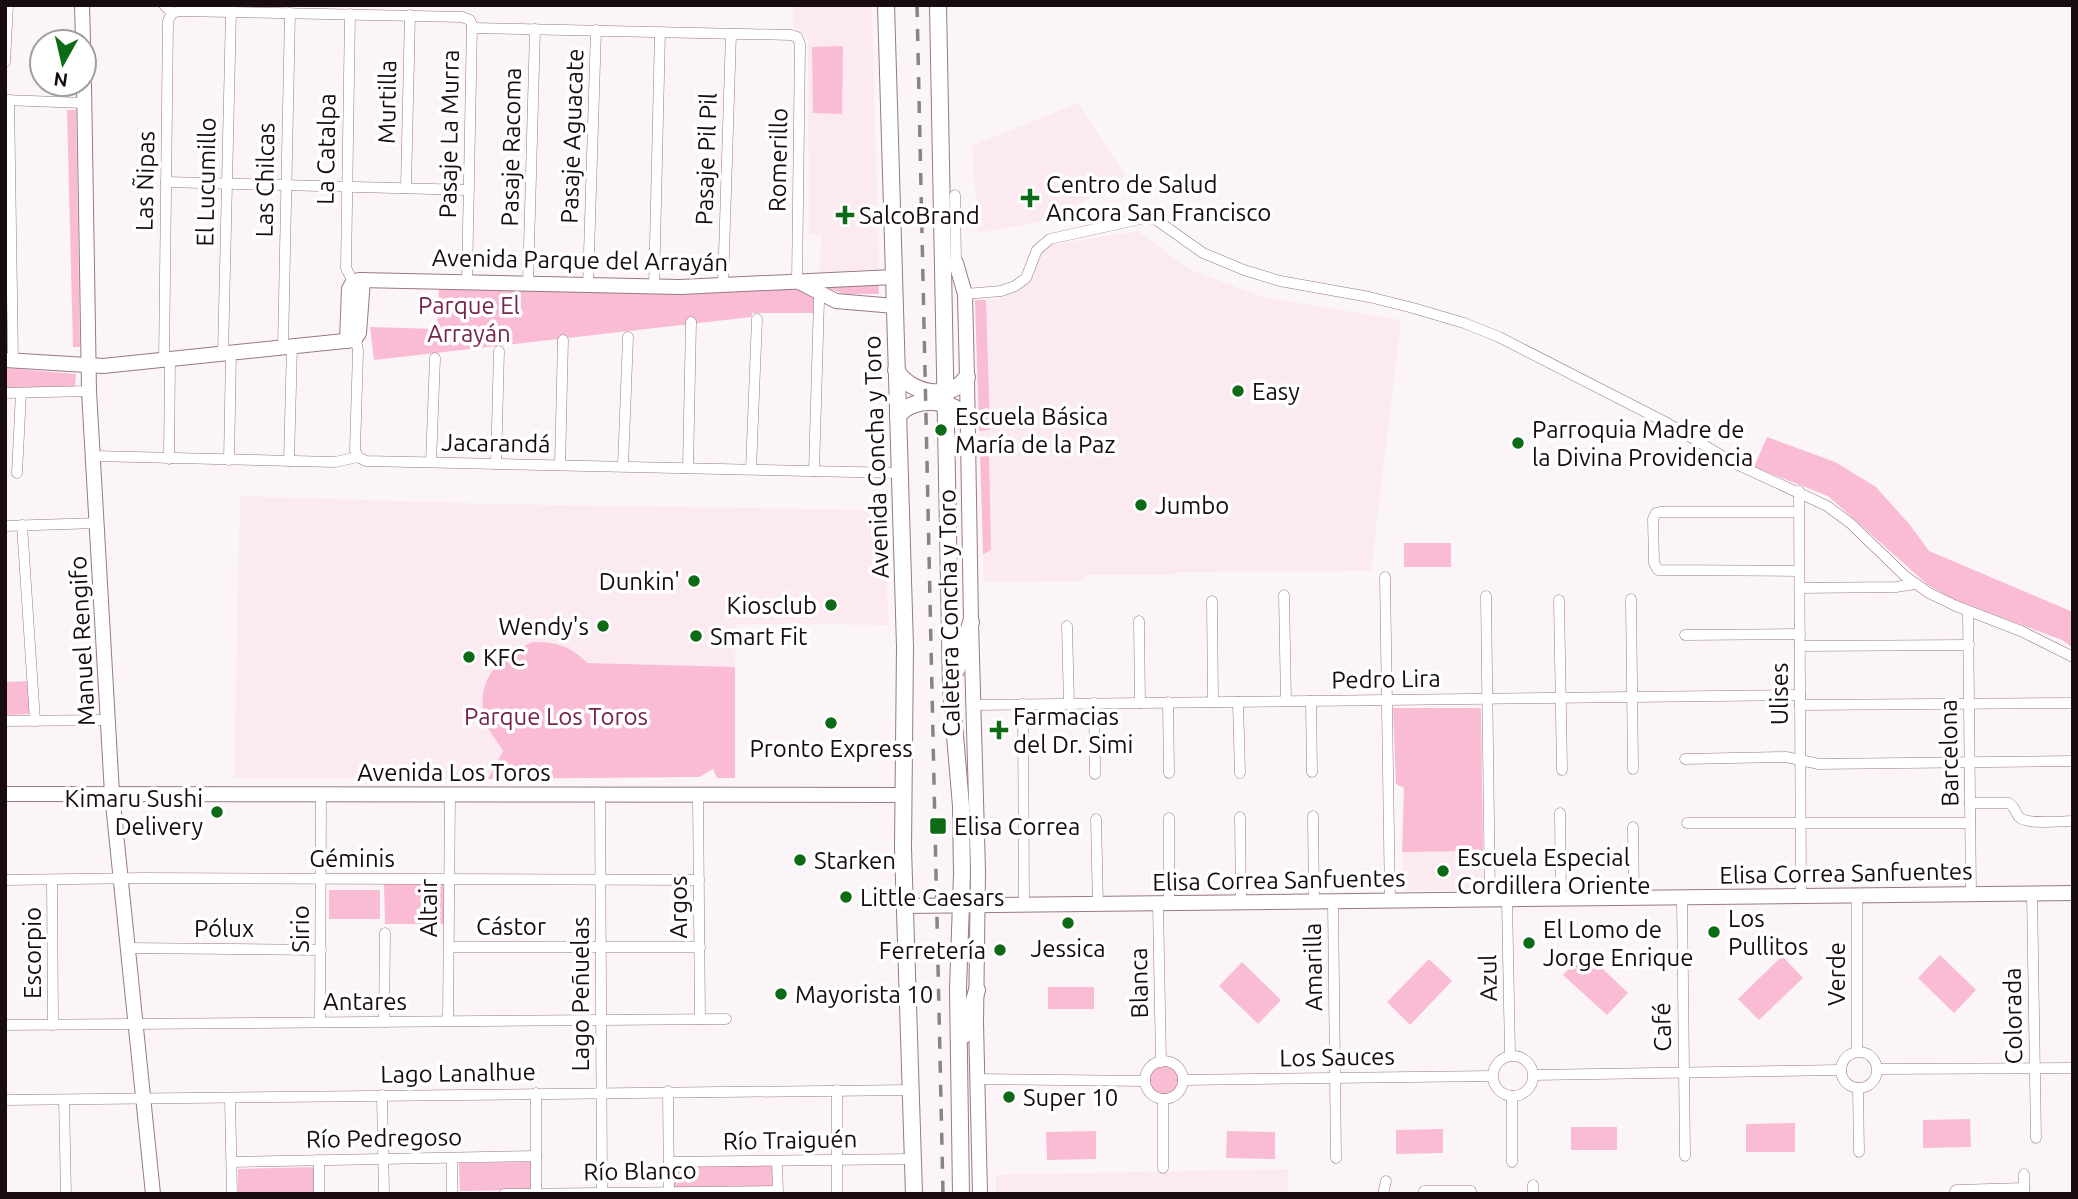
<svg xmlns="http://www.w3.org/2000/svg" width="2078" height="1199" viewBox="0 0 2078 1199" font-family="Ubuntu,sans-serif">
<rect width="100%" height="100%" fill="#fcf5f7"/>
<g fill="#fceaf1">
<polygon points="793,5 872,5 879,270 820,272 821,235 809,234 808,39 793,26"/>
<polygon points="1078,103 1125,175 1056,219 978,233 972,146"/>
<polygon points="1138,231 1189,269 1262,297 1401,320 1371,571 1175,572 1175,575 1086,575 1084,581 984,582 975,300 999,299 1018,290 1025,284 1041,251 1050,245"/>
<polygon points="240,496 492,504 871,510 883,515 889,625 736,624 735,667 587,663 579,653 560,645 546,642 533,642 516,648 497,666 487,724 503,751 488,779 234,778"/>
<polygon points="1483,851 1484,890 1403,891 1402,852"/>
<polygon points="1288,1169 1288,1194 996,1194 996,1175"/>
</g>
<g fill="#f9bcd4">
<polygon points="843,46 842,114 813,113 812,47"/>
<polygon points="67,110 76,110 80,347 73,347"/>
<polygon points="878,281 879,294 844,294 817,284"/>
<polygon points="439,287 691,292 808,289 811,297 816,300 816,313 752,313 752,317 374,360 370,327 437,329"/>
<polygon points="975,300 986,300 990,430 979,431"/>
<polygon points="5,368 76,374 75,389 5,390"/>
<polygon points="1767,437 1835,462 1876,487 1910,525 1929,551 2073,612 2073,648 2062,640 1951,598 1928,585 1828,496 1754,467"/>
<polygon points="980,450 989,450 991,550 983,554"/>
<polygon points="1451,543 1451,567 1404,567 1404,543"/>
<path d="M533,642C554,641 574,647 587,663L735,667V778H717L713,769L699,777L488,779L503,751C498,742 489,732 486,722C473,683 498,655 533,642Z"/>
<polygon points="29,681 30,714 5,715 5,682"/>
<polygon points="1393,708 1481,708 1483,851 1402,852 1404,788 1396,784"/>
<polygon points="445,883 445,924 385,924 384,884"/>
<rect x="329" y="890" width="51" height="29"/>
<polygon points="1585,952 1628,993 1607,1015 1563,975"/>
<polygon points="1940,955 1976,990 1954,1013 1918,978"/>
<polygon points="1782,956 1803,978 1759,1020 1738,999"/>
<polygon points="1429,959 1452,981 1410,1025 1387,1002"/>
<polygon points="1242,962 1281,1000 1258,1024 1219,986"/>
<rect x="1048" y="987" width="46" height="22"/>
<circle cx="1163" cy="1080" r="16"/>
<polygon points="1970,1119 1971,1147 1923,1148 1923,1120"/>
<polygon points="1795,1123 1795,1152 1746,1152 1746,1124"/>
<rect x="1571" y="1127" width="46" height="23"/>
<polygon points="1443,1129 1443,1153 1396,1154 1396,1130"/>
<polygon points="1096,1131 1096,1159 1047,1160 1046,1132"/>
<polygon points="1227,1131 1275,1132 1275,1159 1226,1158"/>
<polygon points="534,1162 533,1190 460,1191 459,1163"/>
<polygon points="774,1162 774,1187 673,1188 672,1165"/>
<polygon points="316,1167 316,1194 238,1194 238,1169"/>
</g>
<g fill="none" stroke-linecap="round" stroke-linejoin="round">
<defs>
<g id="street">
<polyline points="164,5 172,13"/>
<polyline points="172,13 180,11 462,17 470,20 472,25 467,282"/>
<polyline points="350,14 346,268 353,282"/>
<polyline points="472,28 791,35 797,37 800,44 797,282"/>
<polyline points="5,62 8,5"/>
<polyline points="5,100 84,103"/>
<polyline points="9,100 13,361"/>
<polyline points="166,182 469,190"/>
<polyline points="406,188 410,15"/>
<polyline points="955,195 956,263"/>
<polyline points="528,284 535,29"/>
<polyline points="588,285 596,30"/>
<polyline points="723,285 731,34"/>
<polyline points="654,287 660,32"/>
<polyline points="965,294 1001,291 1015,286 1026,278 1037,250 1050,239 1145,218 1155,219 1203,253 1244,270 1280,281 1369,297 1413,308 1464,323 1499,337 1667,423 1734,463 1827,506 1850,523 1905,576 1929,593 1956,606 2021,631 2073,657"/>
<polyline points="356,339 358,351 355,450 358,457"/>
<polyline points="283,347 290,13"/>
<polyline points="223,354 231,12"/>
<polyline points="164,361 168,21 172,13"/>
<polyline points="5,393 89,391"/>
<polyline points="94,456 335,462 358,457 366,461 899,473"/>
<polyline points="169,459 170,360"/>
<polyline points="229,460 231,353"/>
<polyline points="289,461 292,346"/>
<polyline points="431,462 435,358"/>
<polyline points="496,464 499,351"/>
<polyline points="560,465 563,340"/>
<polyline points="623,466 628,337"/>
<polyline points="688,468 691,322"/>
<polyline points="751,469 757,319"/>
<polyline points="814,471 819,300 821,295"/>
<polyline points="17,473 21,393"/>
<polyline points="1799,491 1801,896"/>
<polyline points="1799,512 1661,512 1656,513 1653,519 1654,563 1658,570 1799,571"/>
<polyline points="22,525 35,721"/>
<polyline points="5,526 98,523"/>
<polyline points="1385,577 1390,901"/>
<polyline points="1800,588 1896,587 1915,584"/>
<polyline points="1284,595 1286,701"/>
<polyline points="1486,596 1490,900"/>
<polyline points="1631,599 1633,769"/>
<polyline points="1559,600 1562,770"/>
<polyline points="1212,601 1213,702"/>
<polyline points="1968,611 1971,894"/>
<polyline points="1139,621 1140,703"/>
<polyline points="1067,626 1069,704"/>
<polyline points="1685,635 1800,634"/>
<polyline points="1800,646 1969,645"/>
<polyline points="1311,701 1312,772"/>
<polyline points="1168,702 1169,773"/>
<polyline points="1238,702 1240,773"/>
<polyline points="1094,703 1095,774"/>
<polyline points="1023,704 1024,905"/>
<polyline points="973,705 1800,695"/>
<polyline points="1800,705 2073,703"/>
<polyline points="5,721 109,720"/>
<polyline points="1685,759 1786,757 1819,764 2073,761"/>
<polyline points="600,795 602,1194"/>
<polyline points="698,795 700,1019"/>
<path d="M1970,803H2009C2015,807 2015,812 2019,817C2026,825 2062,821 2073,821"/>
<polyline points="1560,813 1561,899"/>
<polyline points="1313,816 1314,902"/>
<polyline points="1240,817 1241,903"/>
<polyline points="1169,818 1169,904"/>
<polyline points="1096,819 1098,905"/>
<polyline points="1687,823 1970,823"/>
<polyline points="1633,827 1634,898"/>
<polyline points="5,880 143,878 699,880"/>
<polyline points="52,880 53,1025"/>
<polyline points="2032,894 2036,1138"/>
<polyline points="1857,896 1857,1051"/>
<polyline points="1682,898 1685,1156"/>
<polyline points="1507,900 1510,1055"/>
<polyline points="1333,902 1336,1158"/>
<polyline points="1158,904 1161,1062"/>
<polyline points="449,947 700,947"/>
<polyline points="128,948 321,950"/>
<polyline points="448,1021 450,795"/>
<polyline points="320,1022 321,794"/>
<polyline points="384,1022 385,933"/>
<polyline points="5,1025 726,1019"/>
<circle cx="1859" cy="1070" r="18"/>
<circle cx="1513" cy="1076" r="20"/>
<circle cx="1164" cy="1080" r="19"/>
<polyline points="1878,1069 2073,1068"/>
<polyline points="1534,1075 1841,1070"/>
<polyline points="977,1079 1145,1081"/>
<polyline points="1183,1080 1492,1076"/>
<polyline points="1858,1088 1859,1152"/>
<polyline points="668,1091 669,1192"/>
<polyline points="536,1093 536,1193"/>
<polyline points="382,1095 384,1194"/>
<polyline points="1512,1096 1512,1162"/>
<polyline points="230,1098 232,1194"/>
<polyline points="1163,1099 1163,1168"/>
<polyline points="5,1100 911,1090"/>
<polyline points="64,1100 66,1194"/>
<polyline points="452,1158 452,1194"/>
<polyline points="319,1160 319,1194"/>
<polyline points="777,1161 778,1194"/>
<polyline points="232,1162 536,1156"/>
<polyline points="669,1162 913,1159"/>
<polyline points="2024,1174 2024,1194"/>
<polyline points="1533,1185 1533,1194"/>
<polyline points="1424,1191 1471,1191 1471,1194"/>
<polyline points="504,1194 777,1191"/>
<polyline points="837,1194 837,1090"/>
<polyline points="1383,1194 1386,1181"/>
<polyline points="1954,1194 1956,1190 2024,1188"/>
</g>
<g id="secondary">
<polyline points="82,5 83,42"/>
<polyline points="84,84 89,391 112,794 153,1194"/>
<polyline points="956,263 965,294 967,377 971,622 978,871 976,1023 980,1194"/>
<polyline points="799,282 836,301 895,306"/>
<polyline points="347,341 349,289 353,282 359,280 680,287 894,277"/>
<polyline points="5,360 103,366 354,340 359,333 363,280"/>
<polyline points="5,794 903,795"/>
<polyline points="905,906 2073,893"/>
</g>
<g id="primary">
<polyline points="886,5 905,647 903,848 914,1194"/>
<polyline points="938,5 951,688 961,806 962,874 958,989 961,1194"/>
<path d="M896,370C910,394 950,402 967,377"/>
<path d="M898,416C913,395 954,399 968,419"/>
<polyline points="957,669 971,622"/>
<polyline points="964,1035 977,990"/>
</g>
</defs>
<use href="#street" stroke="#987985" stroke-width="11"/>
<use href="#secondary" stroke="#987985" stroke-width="16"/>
<use href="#primary" stroke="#987985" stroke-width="18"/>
<use href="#street" stroke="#fff" stroke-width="10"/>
<use href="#secondary" stroke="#fff" stroke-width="14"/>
<use href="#primary" stroke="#fff" stroke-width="16"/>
<polyline stroke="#8b8285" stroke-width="3.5" stroke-dasharray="12 12" stroke-linecap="butt" points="917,5 943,1194"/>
</g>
<g fill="#0e6b15" stroke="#fff" stroke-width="2.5">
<path d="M1026.5 187.5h7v7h7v7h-7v7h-7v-7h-7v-7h7z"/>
<path d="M841.5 204.5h7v7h7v7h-7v7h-7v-7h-7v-7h7z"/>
<circle cx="1238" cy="391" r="7"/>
<circle cx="941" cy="430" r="7"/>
<circle cx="1518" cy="443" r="7"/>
<circle cx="1141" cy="505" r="7"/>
<circle cx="694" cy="581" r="7"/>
<circle cx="831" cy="605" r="7"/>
<circle cx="603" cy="626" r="7"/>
<circle cx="696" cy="636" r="7"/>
<circle cx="469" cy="657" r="7"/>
<circle cx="831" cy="723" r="7"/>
<path d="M995.5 719.5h7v7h7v7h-7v7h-7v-7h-7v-7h7z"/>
<circle cx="217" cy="812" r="7"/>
<rect x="929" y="817" width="18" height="18" rx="3.5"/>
<circle cx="800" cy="860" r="7"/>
<circle cx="1443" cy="871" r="7"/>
<circle cx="846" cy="897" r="7"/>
<circle cx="1068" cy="923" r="7"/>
<circle cx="1714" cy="932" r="7"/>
<circle cx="1529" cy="943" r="7"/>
<circle cx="1000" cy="950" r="7"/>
<circle cx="781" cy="994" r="7"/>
<circle cx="1009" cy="1097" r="7"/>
</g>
<g text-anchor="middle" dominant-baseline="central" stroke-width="7" stroke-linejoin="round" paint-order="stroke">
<g font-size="24" fill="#180c11" stroke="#fff">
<text transform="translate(387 102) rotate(-89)">Murtilla</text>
<text transform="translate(449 134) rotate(-89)">Pasaje La Murra</text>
<text transform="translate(572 136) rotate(-88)">Pasaje Aguacate</text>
<text transform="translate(511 147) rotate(-89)">Pasaje Racoma</text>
<text transform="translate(326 149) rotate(-89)">La Catalpa</text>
<text transform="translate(706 159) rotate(-88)">Pasaje Pil Pil</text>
<text transform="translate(778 160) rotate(-89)">Romerillo</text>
<text transform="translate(265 180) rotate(-89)">Las Chilcas</text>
<text transform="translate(145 181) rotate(-89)">Las Ñipas</text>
<text transform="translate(206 182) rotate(-89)">El Lucumillo</text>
<text transform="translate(580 260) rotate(1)">Avenida Parque del Arrayán</text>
<text transform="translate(496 443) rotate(1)">Jacarandá</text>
<text transform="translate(876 457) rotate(-92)">Avenida Concha y Toro</text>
<text transform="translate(949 613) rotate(-91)">Caletera Concha y Toro</text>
<text transform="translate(82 641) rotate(-93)">Manuel Rengifo</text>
<text transform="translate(1386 679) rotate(-1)">Pedro Lira</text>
<text transform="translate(1779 694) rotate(-90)">Ulises</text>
<text transform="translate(1949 753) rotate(-91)">Barcelona</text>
<text x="454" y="772">Avenida Los Toros</text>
<text x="352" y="858">Géminis</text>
<text transform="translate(1846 873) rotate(-1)">Elisa Correa Sanfuentes</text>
<text transform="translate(1279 880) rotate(-1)">Elisa Correa Sanfuentes</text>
<text transform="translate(678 907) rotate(-90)">Argos</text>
<text transform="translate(428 908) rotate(-90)">Altair</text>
<text x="511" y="926">Cástor</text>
<text x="224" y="928">Pólux</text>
<text transform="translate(300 929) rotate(-90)">Sirio</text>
<text transform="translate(32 953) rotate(-90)">Escorpio</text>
<text transform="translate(1313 967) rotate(-91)">Amarilla</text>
<text transform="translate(1836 974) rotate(-90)">Verde</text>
<text transform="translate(1488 978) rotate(-91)">Azul</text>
<text transform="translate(1139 983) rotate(-91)">Blanca</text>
<text transform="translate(580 994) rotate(-90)">Lago Peñuelas</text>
<text x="365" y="1001">Antares</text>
<text transform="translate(2013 1016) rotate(-91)">Colorada</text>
<text transform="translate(1662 1027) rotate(-91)">Café</text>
<text transform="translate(1337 1057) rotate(-1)">Los Sauces</text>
<text transform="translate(458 1073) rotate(-1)">Lago Lanalhue</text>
<text transform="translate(384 1138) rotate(-1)">Río Pedregoso</text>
<text transform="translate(790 1140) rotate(-1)">Río Traiguén</text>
<text transform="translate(640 1171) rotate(-1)">Río Blanco</text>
</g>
<g font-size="24" fill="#180c11" stroke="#fff" text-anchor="start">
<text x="1046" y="184">Centro de Salud<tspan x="1046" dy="28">Ancora San Francisco</tspan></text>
<text x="859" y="215">SalcoBrand</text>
<text x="1252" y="391">Easy</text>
<text x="955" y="416">Escuela Básica<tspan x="955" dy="28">María de la Paz</tspan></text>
<text x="1532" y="429">Parroquia Madre de<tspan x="1532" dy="28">la Divina Providencia</tspan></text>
<text x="1155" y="505">Jumbo</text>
<text x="680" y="581" text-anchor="end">Dunkin'</text>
<text x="817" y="605" text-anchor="end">Kiosclub</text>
<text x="589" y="626" text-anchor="end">Wendy's</text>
<text x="710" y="636">Smart Fit</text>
<text x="483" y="657">KFC</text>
<text x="1013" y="716">Farmacias<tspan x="1013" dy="28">del Dr. Simi</tspan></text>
<text x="831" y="748" text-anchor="middle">Pronto Express</text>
<text x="203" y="798" text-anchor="end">Kimaru Sushi<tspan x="203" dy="28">Delivery</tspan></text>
<text x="954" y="826">Elisa Correa</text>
<text x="1457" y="857">Escuela Especial<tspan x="1457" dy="28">Cordillera Oriente</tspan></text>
<text x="814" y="860">Starken</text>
<text x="860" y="897">Little Caesars</text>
<text x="1728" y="918">Los<tspan x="1728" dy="28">Pullitos</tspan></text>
<text x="1543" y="929">El Lomo de<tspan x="1543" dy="28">Jorge Enrique</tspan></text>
<text x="1068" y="948" text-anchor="middle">Jessica</text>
<text x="986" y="950" text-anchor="end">Ferretería</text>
<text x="795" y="994">Mayorista 10</text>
<text x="1023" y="1097">Super 10</text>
</g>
<g font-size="24" fill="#77244d" stroke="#fff">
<text x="469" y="305">Parque El<tspan x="469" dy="28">Arrayán</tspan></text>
<text x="556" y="716">Parque Los Toros</text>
</g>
</g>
<rect width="2078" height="1199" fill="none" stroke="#180c11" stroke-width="14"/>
<g transform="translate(63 63) rotate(188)"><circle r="33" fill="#ffffff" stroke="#a39ea0" stroke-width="2"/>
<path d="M0-5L12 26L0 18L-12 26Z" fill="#0e6b15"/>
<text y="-10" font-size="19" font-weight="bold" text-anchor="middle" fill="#180c11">N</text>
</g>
</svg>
